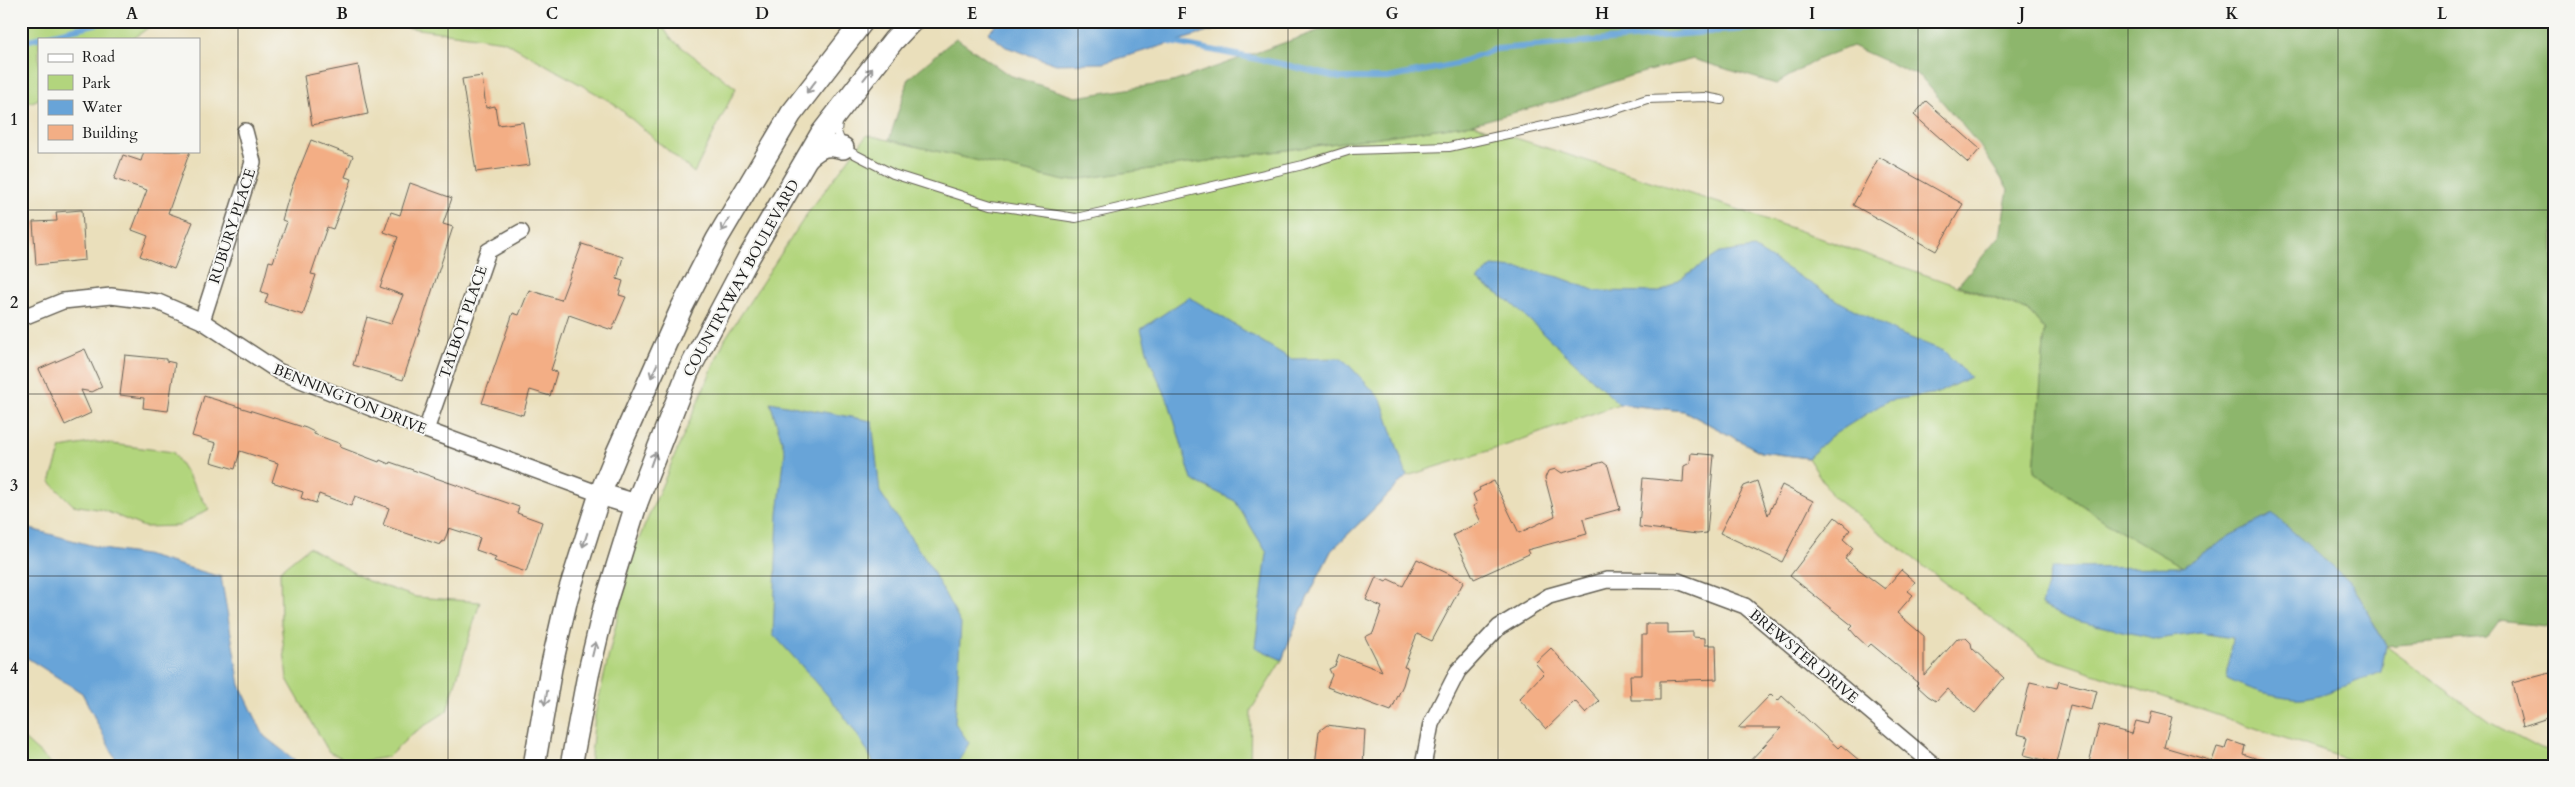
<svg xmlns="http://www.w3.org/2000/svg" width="2575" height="787" font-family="Cardo,serif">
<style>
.green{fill:#b2d57d;stroke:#67784c}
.forest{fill:#8db66c;stroke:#546944}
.water{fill:#68a4d8;stroke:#42607a}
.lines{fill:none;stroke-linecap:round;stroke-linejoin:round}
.stream{stroke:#68a4d8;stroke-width:6}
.building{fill:#f3ae85}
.lane-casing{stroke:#646054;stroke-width:10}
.street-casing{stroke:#646054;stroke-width:18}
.secondary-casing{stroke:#646054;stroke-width:24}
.lane{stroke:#fff;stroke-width:8}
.street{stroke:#fff;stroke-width:15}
.secondary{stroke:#fff;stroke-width:21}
.oneway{stroke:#999}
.grid{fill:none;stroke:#1c1c1c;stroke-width:1;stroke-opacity:0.55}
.labels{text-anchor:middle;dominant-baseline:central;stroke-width:4;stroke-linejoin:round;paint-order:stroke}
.street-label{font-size:15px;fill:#1c1c1c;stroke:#f6f6f2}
.neatline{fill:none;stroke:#1c1c1c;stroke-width:2}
.grid-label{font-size:16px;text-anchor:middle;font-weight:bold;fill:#1c1c1c}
</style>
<rect width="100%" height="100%" fill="#f6f6f2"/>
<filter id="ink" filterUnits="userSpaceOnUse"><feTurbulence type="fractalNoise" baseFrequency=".02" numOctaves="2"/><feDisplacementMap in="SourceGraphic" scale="10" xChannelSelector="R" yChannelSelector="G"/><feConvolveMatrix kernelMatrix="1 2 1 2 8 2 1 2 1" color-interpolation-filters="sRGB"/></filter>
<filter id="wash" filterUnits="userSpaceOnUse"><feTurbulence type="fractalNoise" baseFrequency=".0096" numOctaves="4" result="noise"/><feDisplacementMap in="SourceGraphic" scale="20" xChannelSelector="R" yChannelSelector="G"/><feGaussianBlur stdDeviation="1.12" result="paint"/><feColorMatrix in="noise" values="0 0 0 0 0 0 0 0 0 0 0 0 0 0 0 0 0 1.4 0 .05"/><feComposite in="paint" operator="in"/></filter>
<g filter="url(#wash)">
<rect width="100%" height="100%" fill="#eadfbb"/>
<g class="green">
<path d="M21,21H184L149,27L133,39H39V99L32,102L21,101Z"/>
<path d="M361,21H659L671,39L736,88L694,173L613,103L504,41Z"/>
<path d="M1472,124L1728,206L2029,311L2045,330L2034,472L2109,524L2183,567L2231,535L2353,585L2386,646L2491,723L2540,749L2554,753V766H2367L2040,655L1833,497L1808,458L1761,452L1684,411L1619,404L1504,446L1407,476L1331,551L1301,611L1282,660L1251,710L1250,766H590L595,715L632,555L725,339L807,214L867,135L1065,181Z"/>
<path d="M96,442L173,452L209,509L179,526L144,527L103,510L73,505L50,482L61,448Z"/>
<path d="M309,547L368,581L416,597L480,602L447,711L412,734L388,757L353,763L329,752L287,679L281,622L280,570Z"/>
<path d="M21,738L24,739L54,766H21Z"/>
</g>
<path class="forest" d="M1346,21H2554V627L2499,621L2487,637L2386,646L2353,585L2231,535L2183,567L2109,524L2034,472L2045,330L2029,311L1958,285L2000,236L2008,189L1980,146L1921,77L1852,46L1816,60L1776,84L1693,59L1630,76L1568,98L1472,124L1065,181L889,140L909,78L956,38L1009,75L1076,97L1173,82Z"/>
<g class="water">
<path d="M1000,21H1245L1104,63L1056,64L1006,47L988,33Z"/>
<path d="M1754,248L1842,303L1898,333L1944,351L1970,377L1938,393L1887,401L1830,437L1808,458L1761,452L1684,411L1619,404L1510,302L1477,280L1492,266L1526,269L1559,277L1596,291L1660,292L1720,253Z"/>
<path d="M1189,297L1291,359L1342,358L1381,399L1407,476L1331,551L1301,611L1282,660L1255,647L1267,553L1235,501L1192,480L1169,403L1150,361L1141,329Z"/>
<path d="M770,402L872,421L880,492L931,568L961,624L955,723L969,743L956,766H875C851,716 809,675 773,634L778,514L785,451Z"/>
<path d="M2273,514L2353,585L2386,646L2381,672C2358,680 2318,700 2295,698C2271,696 2248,689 2227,679L2232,638L2200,633L2158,639L2068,619L2041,605L2052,568L2183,567L2231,535Z"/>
<path d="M27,528L109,550L145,555L221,577L240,685L264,736L300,764L119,766L82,693L21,654V530Z"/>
</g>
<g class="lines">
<g class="stream">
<path d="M1166,41L1282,64L1340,78H1388L1456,64L1496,49L1783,26L1876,25"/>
<path d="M21,42L107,21"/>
</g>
</g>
<g id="blocks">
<g class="building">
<path d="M358,65L368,114L312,125L304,76Z"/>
<path d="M482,76L486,108L495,106L498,125L523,122L530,165L476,172L462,79Z"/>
<path d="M1926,101L1980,149L1968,163L1914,115Z"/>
<path d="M311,140L353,156L345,177L352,179L333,229L327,227L311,274L316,275L303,315L265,303L268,294L261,292L269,261L273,262L287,222L282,220L291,189Z"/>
<path d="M144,151H190L168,213L193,222L174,269L140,256L148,236L132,230L147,190L114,179L123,155L141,161Z"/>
<path d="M1879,157L1963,204L1936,251L1853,205Z"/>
<path d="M410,183L452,198L443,224L453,227L403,380L353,365L367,317L391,324L403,295L380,287L398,237L384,232L391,212L400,215Z"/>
<path d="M82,210L85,260L36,265L33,222L57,221L56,212Z"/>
<path d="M582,244L623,257L617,279L623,281L619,295L626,297L612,330L569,315L551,370L557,372L550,396L530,390L523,415L482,403L513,313L519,315L529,290L561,300Z"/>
<path d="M85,349L102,387L92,392L81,390L91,413L65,425L39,369Z"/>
<path d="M125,355L166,359V361L175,363L168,411L143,408L144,398L120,395Z"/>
<path d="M204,396L306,428L314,432V434L341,444L340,447L379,462L380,460L389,464L390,462L519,507L517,513L542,522L526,572L494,561L496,557L476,550L480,538L449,528L444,542L442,541L440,545L383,525L389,508L355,496L351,506L319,494L316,503L301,498L303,492L272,482L278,463L240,451L235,469L211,462L216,443L192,436Z"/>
<path d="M1691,453L1714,455L1707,533L1697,534L1639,527L1643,478L1683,482L1684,466L1690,463Z"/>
<path d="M1603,462L1608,466L1620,509L1583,519L1587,534L1527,550L1529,554L1474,579L1453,535L1481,522L1473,506L1477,504L1473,494L1480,490L1479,488L1494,481L1519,533L1555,516L1545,478L1548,471L1556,469L1562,473Z"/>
<path d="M1757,481L1768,515L1782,485L1813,501L1782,562L1720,533L1744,486Z"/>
<path d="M1835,517L1850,530L1843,539L1853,548L1845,559L1885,589L1901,570L1915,582L1908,591L1913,595L1897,613L1924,636V676L1958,638H1966L1971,643L1972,648L2004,678L1975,713L1947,689L1936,701L1928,696L1916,685L1918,683L1871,644L1868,647L1856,636L1850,629L1853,626L1790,576Z"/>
<path d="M1417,559L1464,581L1432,641L1417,634L1404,667L1408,668L1403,685L1391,711L1327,687L1332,675L1329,669L1335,666L1339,655L1382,671L1365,637L1373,633L1382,607L1366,600L1376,577L1386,582L1388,579L1403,586Z"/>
<path d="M1646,624H1668V633L1693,632V637L1705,638V645H1716L1717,679L1660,681V700H1631L1630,675H1642V635H1646Z"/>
<path d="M1551,648L1599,701L1586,713L1575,701L1546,729L1519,699L1544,673L1535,663Z"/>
<path d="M2554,672V716L2523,726L2512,683Z"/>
<path d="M2059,681L2097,691L2092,710L2070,705L2056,763L2024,755L2029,737L2017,734L2030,682L2057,688Z"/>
<path d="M1771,694L1778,701L1782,696L1838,748L1841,745L1866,766H1745L1781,728H1738Z"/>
<path d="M2152,712L2172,717L2164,747L2212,761L2217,747L2225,749L2228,740L2245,746L2243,754L2267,762L2266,766H2088L2099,725L2132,734L2136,721L2149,724Z"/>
<path d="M1327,725L1365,730L1363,766H1315L1319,731Z"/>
</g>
</g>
</g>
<g filter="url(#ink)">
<use href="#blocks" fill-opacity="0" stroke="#646054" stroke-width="1"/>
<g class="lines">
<defs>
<path id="lane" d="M838,121L837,132L843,148L893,174L991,205L1076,218L1303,165L1351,150L1449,147L1611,111L1647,99L1705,97L1721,100"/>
<g id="street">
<path d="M21,318L63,301L111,296L158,302L202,321L278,371L426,430L600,494"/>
<path d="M202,321L253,162L245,131"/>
<path d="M426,430L488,251L521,232"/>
<path d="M1423,766L1431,724L1458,671L1499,627L1549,596L1607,580L1678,581L1745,606L1935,766"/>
</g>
<g id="secondary">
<path d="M808,157C820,146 827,143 843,148"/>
<path d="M600,494L636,505"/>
<path d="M534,766L551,668L567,598L600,494L616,455L682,307L717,239L791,114L863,21"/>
<path d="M571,766L588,675L604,608L636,505L688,372L749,257L821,134L893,41L912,21"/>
</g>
</defs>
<use href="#lane" class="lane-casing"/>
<use href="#street" class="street-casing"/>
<use href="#secondary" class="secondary-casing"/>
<use href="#lane" class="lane"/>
<use href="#street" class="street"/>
<use href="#secondary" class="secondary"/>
</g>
<defs><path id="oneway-shaft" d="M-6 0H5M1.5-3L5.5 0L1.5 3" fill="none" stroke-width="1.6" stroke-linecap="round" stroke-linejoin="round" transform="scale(1.25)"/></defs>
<g class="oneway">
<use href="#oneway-shaft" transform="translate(868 74) rotate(-52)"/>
<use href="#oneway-shaft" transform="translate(811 87) rotate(128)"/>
<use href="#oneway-shaft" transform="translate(725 225) rotate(120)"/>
<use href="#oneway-shaft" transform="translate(654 371) rotate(114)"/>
<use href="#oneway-shaft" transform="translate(653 459) rotate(-70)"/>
<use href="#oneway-shaft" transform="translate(585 540) rotate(108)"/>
<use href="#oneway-shaft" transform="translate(594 649) rotate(-76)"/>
<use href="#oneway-shaft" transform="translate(546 698) rotate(100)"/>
</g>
</g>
<path class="grid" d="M238,21V766M448,21V766M658,21V766M868,21V766M1078,21V766M1288,21V766M1498,21V766M1708,21V766M1918,21V766M2128,21V766M2338,21V766M21,210H2554M21,394H2554M21,576H2554"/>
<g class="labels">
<g class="street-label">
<text transform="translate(232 226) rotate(-72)">RUBURY PLACE</text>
<text transform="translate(741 278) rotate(-61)">COUNTRYWAY BOULEVARD</text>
<text transform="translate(463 322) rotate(-71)">TALBOT PLACE</text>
<text transform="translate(350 399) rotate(22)">BENNINGTON DRIVE</text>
<text transform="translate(1804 656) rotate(40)">BREWSTER DRIVE</text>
</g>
</g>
<rect width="2575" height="787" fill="none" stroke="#f6f6f2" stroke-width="55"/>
<rect x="38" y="38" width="162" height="115" fill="#f6f6f2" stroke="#9f9f9c"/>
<rect x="48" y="54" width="25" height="8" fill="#ffffff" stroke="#9f9f9c"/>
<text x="82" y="62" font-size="15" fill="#1c1c1c">Road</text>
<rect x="48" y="75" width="25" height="15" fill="#b2d57d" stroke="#9f9f9c"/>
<text x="82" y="88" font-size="15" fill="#1c1c1c">Park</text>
<rect x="48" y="100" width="25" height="15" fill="#68a4d8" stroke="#9f9f9c"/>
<text x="82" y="112" font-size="15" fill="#1c1c1c">Water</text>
<rect x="48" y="125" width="25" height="15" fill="#f3ae85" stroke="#9f9f9c"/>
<text x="82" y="138" font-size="15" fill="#1c1c1c">Building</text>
<rect x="28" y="28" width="2520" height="732" class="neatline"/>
<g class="grid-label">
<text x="132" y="19">A</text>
<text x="342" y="19">B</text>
<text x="552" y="19">C</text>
<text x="762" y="19">D</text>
<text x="972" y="19">E</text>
<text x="1182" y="19">F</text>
<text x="1392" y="19">G</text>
<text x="1602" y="19">H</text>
<text x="1812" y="19">I</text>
<text x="2022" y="19">J</text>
<text x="2232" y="19">K</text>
<text x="2442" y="19">L</text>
<text x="14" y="125">1</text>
<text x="14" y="308">2</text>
<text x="14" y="491">3</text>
<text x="14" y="674">4</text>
</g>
</svg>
